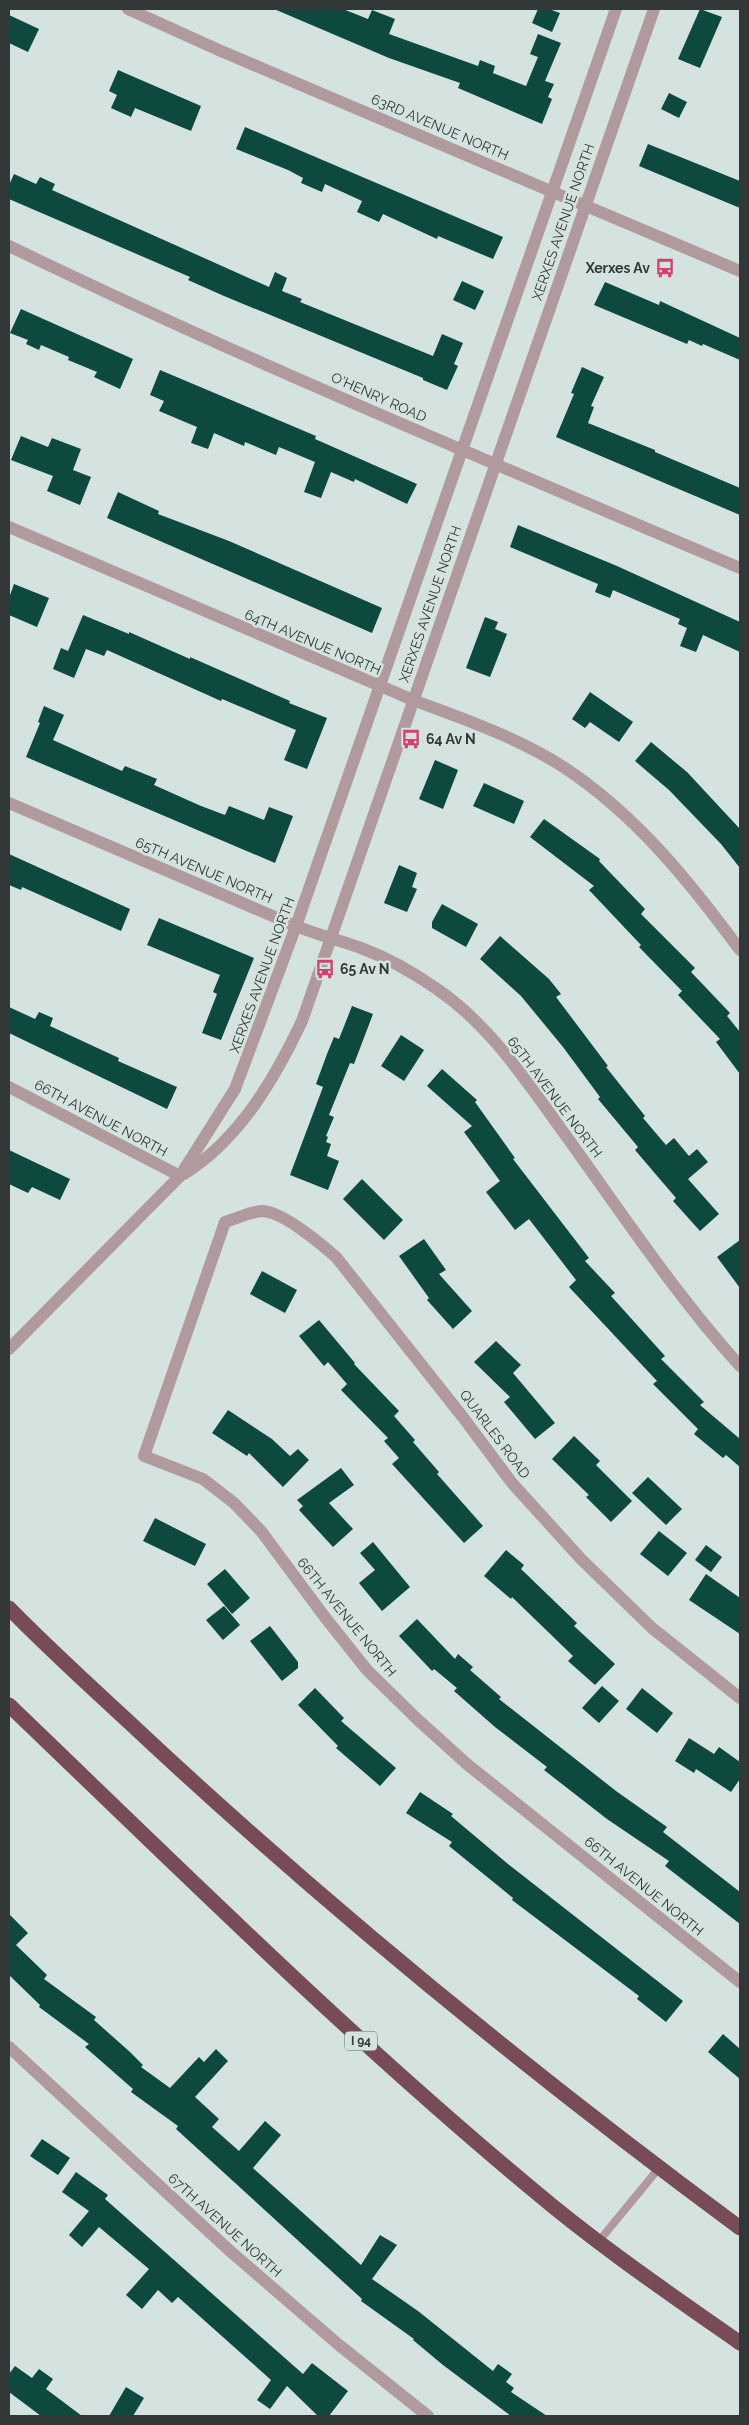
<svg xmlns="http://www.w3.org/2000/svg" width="749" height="2425" font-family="Raleway,sans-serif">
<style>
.building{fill:#0d493e}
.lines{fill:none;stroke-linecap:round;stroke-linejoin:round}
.service{stroke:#b19a9e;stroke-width:8}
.minor{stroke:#b19a9e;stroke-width:12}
.tertiary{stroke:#b19a9e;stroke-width:12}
.motorway{stroke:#784c56;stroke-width:15}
.labels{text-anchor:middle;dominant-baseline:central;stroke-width:5;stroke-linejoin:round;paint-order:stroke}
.shield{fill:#d4e3df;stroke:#636b69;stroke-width:1}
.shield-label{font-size:12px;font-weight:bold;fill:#323837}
.street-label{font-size:14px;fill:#323837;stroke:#d4e3df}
.poi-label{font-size:14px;font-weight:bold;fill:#323837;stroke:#d4e3df;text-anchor:start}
</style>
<rect width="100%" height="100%" fill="#d4e3df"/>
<g class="building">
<path d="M274,9H343L368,19L372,10L395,19L389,34L478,66L480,60L495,66L493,73L526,86L538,57L530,54L538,34L561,43L545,81L554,84L548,97L552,99L542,124L458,88L460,83L389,58Z"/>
<path d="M538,9H549L560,13L552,32L532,23Z"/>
<path d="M700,9L722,17L700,68L678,59Z"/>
<path d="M9,15L39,29L28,52L9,43Z"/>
<path d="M118,70L201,106L191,131L135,108L131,117L111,108L117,95L109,91Z"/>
<path d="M669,93L687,102L679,118L661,109Z"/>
<path d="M245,127L503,237L493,259L438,236L437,239L383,214L379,222L357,212L362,201L325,184L322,192L301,183L303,178L288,170L236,149Z"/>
<path d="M648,144L740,181V208L639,166Z"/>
<path d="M14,174L36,184L40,177L55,184L52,190L269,287L275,272L287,278L282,291L302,299L300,302L433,356L442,334L463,343L454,364L458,366L447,390L423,380V378L224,296L188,280L190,277L9,199V185Z"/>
<path d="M462,281L484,291L475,310L453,300Z"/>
<path d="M605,282L659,305L660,301L740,338V360L703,344L702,346L689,340L687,344L594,305Z"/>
<path d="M21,309L133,359L120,389L94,377L97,372L68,360L69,357L41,345L39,350L26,344L28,340L10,333Z"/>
<path d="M582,367L604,377L591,406L594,407L588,423L655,450V452L740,488V515L556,437L574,394L571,393Z"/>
<path d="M160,370L316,436L315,439L417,484L407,504L355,479L354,482L331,472L321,498L304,492L315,462L279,447L276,455L245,442L244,446L214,433L208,449L191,443L197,427L159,411L164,401L150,395Z"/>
<path d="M21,436L48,447L52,438L81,449L73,470L91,477L80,505L47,491L53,476L11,460Z"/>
<path d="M118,492L159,511L158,514L229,541L382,608L372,633L107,518Z"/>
<path d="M518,525L617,566L740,622V652L703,635L696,652L680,646L687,628L678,624L680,619L613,590L610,598L595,592L598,584L510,547Z"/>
<path d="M14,584L49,598L37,627L9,615V598Z"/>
<path d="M83,615L129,634V632L190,659V657L290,701L289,703L327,718L307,769L284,760L296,730L222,699L221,701L107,650L104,656L86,649L74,678L53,669L61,648L68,651Z"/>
<path d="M485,617L498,622L495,629L507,634L490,677L466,668Z"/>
<path d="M590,692L633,722L619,742L590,722L585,728L572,719Z"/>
<path d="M44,706L64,715L53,740L122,771L125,766L157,779L154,785L201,806L225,815L229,806L264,820L269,807L293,816L275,863L26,757L40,723L38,722Z"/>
<path d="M651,742L687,772L740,829V868L721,844L669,790L635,761Z"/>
<path d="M435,760L458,770L443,809L419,799Z"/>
<path d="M484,783L524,801L514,824L473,806Z"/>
<path d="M544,819L600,859L599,861L645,909L641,914L695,968L691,972L730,1013L727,1016L740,1032V1074L716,1042L720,1039L678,995L682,991L639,947L641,945L589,890L594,886L530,837Z"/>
<path d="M9,854L130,909L121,931L22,887L21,890L9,885Z"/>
<path d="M399,865L417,873L412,887L417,889L407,912L384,903Z"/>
<path d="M442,904L478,924L466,947L432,928V922Z"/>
<path d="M159,918L254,958L221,1040L202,1033L217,994L213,992L220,975L147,945Z"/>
<path d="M500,936L549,979L561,994L556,997L608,1066L606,1067L645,1116L643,1118L666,1145L674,1138L689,1156L697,1149L708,1162L688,1179L719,1214L700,1231L673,1201L676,1198L635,1150L638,1147L598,1099L600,1097L563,1047L521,996L480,959Z"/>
<path d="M352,1006L373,1014L354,1064L350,1063L329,1115L334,1117L326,1136L328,1137L326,1142L331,1144L327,1156L339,1161L328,1190L290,1175L323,1087L316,1084L327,1054L334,1037L339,1039Z"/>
<path d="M9,1007L35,1019L39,1012L53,1018L50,1026L119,1058L118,1061L177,1087L167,1109L9,1033Z"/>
<path d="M401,1035L424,1050L404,1081L381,1066Z"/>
<path d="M442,1069L477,1100L475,1102L515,1158L513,1159L589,1258L585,1261L615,1293L611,1296L665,1356L661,1359L704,1402L700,1405L740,1439V1467L726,1455L723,1458L694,1434L698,1429L653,1384L657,1381L569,1287L576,1280L529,1219L515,1230L486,1192L500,1181L464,1132L472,1126L427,1086Z"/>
<path d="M9,1150L70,1179L60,1200L32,1187L28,1193L9,1184Z"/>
<path d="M362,1179L403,1220L384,1240L343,1199Z"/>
<path d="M424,1239L446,1270L439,1274L472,1311L453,1329L427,1300L429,1298L399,1256Z"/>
<path d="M740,1240V1288L717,1257Z"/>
<path d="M262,1271L297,1290L285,1313L250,1294Z"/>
<path d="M319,1320L355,1363L354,1364L399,1411L394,1416L415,1440L413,1442L439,1472L437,1474L483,1526L464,1543L392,1464L399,1458L384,1441L388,1438L341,1390L347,1384L328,1362L324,1366L299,1336Z"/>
<path d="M496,1341L521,1365L513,1373L555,1423L535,1439L504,1402L510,1397L474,1362Z"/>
<path d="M228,1410L272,1439L290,1456L298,1449L309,1460L283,1487L249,1453L247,1456L212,1433Z"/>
<path d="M574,1436L600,1461L596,1465L632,1501L611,1522L586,1497L589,1495L552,1459Z"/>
<path d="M341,1468L354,1485L329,1503L353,1529L333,1547L299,1510L303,1506L297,1500Z"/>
<path d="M648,1477L682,1509L666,1525L632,1493Z"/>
<path d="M155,1518L206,1544L195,1566L143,1541Z"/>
<path d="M659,1531L687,1553L668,1576L640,1554Z"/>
<path d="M373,1542L410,1587L382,1611L359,1583L375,1570L360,1553Z"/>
<path d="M706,1545L722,1557L711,1572L695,1560Z"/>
<path d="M506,1550L524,1565L521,1569L577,1623L574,1626L615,1664L595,1685L568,1661L573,1656L512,1597L511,1599L484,1576Z"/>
<path d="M225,1569L250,1598L232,1614L207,1584Z"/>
<path d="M706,1574L740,1598V1634L689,1600Z"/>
<path d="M224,1606L240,1625L223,1640L206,1620Z"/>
<path d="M417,1619L455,1659L458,1654L473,1667L470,1670L501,1697L499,1699L616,1791L667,1827L663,1832L740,1892V1924L665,1866L669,1861L607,1819L544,1770L547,1767L495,1727L454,1691L457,1688L434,1669L432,1671L399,1636Z"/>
<path d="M270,1626L298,1662V1668L282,1681L250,1641Z"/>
<path d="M602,1686L619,1701L599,1723L582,1708Z"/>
<path d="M315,1688L344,1718L341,1721L396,1768L380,1786L336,1748L338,1746L298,1705Z"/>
<path d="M642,1688L673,1713L657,1733L626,1709Z"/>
<path d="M689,1738L714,1754L719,1747L740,1762V1779L731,1792L696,1769L694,1773L675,1761Z"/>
<path d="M420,1792L453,1814L451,1816L508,1864L683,2001L666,2022L637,1999L639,1996L512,1900L513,1898L449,1846L452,1842L406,1813Z"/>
<path d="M9,1914L28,1933L16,1945L47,1975L44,1979L96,2017L94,2020L130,2052L143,2065L141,2067L170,2088L199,2057L204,2062L216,2049L228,2061L195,2097L219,2119L212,2127L239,2151L265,2121L281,2135L253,2168L361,2265L380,2235L397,2245L372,2279L418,2311L493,2371L498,2364L512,2374L506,2382L514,2388L511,2392L547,2416H511L443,2365L413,2340L414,2339L361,2301L362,2299L176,2129L178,2126L131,2092L133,2089L85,2047L89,2044L39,2007L40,2005L9,1975Z"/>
<path d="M723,2034L740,2049V2079L708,2052Z"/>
<path d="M42,2139L70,2158L58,2175L30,2156Z"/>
<path d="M76,2172L108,2195L105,2199L303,2374L312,2363L348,2391L329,2416H318L287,2386L270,2409L257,2400L271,2380L178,2297L172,2303L158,2290L142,2309L126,2295L149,2269L99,2227L82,2247L69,2235L89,2211L62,2192Z"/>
<path d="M15,2366L32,2378L39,2369L53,2379L46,2389L82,2416H41L9,2392V2374Z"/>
<path d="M126,2387L144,2398L133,2416H109Z"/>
</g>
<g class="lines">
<path class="service" d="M599,2241L659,2168"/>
<g class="minor">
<path d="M128,9L221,51L553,192"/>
<path d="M9,246C249,362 495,464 740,568"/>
<path d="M9,527L413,700C464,719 519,738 565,768C637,816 689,881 740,950"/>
<path d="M9,803L296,926C318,935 339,940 361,948C388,958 414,973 437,989C491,1026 527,1082 564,1133C621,1212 675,1294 740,1366"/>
<path d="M9,1087L180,1176"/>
<path d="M740,1698L652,1628L581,1559L512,1483L462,1416L336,1257C321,1244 283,1212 263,1211C252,1211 236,1219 225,1222L144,1456L203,1479L234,1503L261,1531L324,1616L367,1670L417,1719L468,1765L740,1982"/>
<path d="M9,2047L230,2251L339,2345L428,2416"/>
</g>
<g class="tertiary">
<path d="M553,192L740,271"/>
<path d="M184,1174C240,1139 275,1078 302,1021L654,9"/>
<path d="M9,1349L180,1176L235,1089L296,926L616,9"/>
</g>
<g class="motorway">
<path d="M9,1608C48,1648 90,1686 131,1724C324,1905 528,2071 740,2228"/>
<path d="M9,1705C181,1870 349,2037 532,2189C598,2245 670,2294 740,2343"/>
</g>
</g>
<defs>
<symbol id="bus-bare" viewBox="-9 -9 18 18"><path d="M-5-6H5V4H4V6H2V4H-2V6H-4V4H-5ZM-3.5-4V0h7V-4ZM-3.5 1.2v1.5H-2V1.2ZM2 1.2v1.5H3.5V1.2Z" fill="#d04270" stroke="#d4e3df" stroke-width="2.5" paint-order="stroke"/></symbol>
</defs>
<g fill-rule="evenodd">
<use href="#bus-bare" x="651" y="254" width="28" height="28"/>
<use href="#bus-bare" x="397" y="725" width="28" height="28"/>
<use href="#bus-bare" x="311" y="955" width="28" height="28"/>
</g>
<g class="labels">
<rect class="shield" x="345" y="2031.5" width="32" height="19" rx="4"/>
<g class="shield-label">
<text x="361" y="2041">I 94</text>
</g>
<g class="street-label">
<text transform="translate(440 127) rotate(23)">63RD AVENUE NORTH</text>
<text transform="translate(563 222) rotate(-71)">XERXES AVENUE NORTH</text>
<text transform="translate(379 397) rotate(24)">O'HENRY ROAD</text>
<text transform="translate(430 604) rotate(-71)">XERXES AVENUE NORTH</text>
<text transform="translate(313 642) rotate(23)">64TH AVENUE NORTH</text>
<text transform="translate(204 870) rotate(23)">65TH AVENUE NORTH</text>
<text transform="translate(262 975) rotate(-70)">XERXES AVENUE NORTH</text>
<text transform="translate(555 1097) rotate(53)">65TH AVENUE NORTH</text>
<text transform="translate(101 1118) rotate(28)">66TH AVENUE NORTH</text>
<text transform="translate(495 1434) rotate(53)">QUARLES ROAD</text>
<text transform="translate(347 1617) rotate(51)">66TH AVENUE NORTH</text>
<text transform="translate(644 1886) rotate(39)">66TH AVENUE NORTH</text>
<text transform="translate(225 2225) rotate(42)">67TH AVENUE NORTH</text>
</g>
<g class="poi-label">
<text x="650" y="268" text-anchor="end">Xerxes Av</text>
<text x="426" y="739">64 Av N</text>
<text x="340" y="969">65 Av N</text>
</g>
</g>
<rect width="749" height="2425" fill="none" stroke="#323837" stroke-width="20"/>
</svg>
